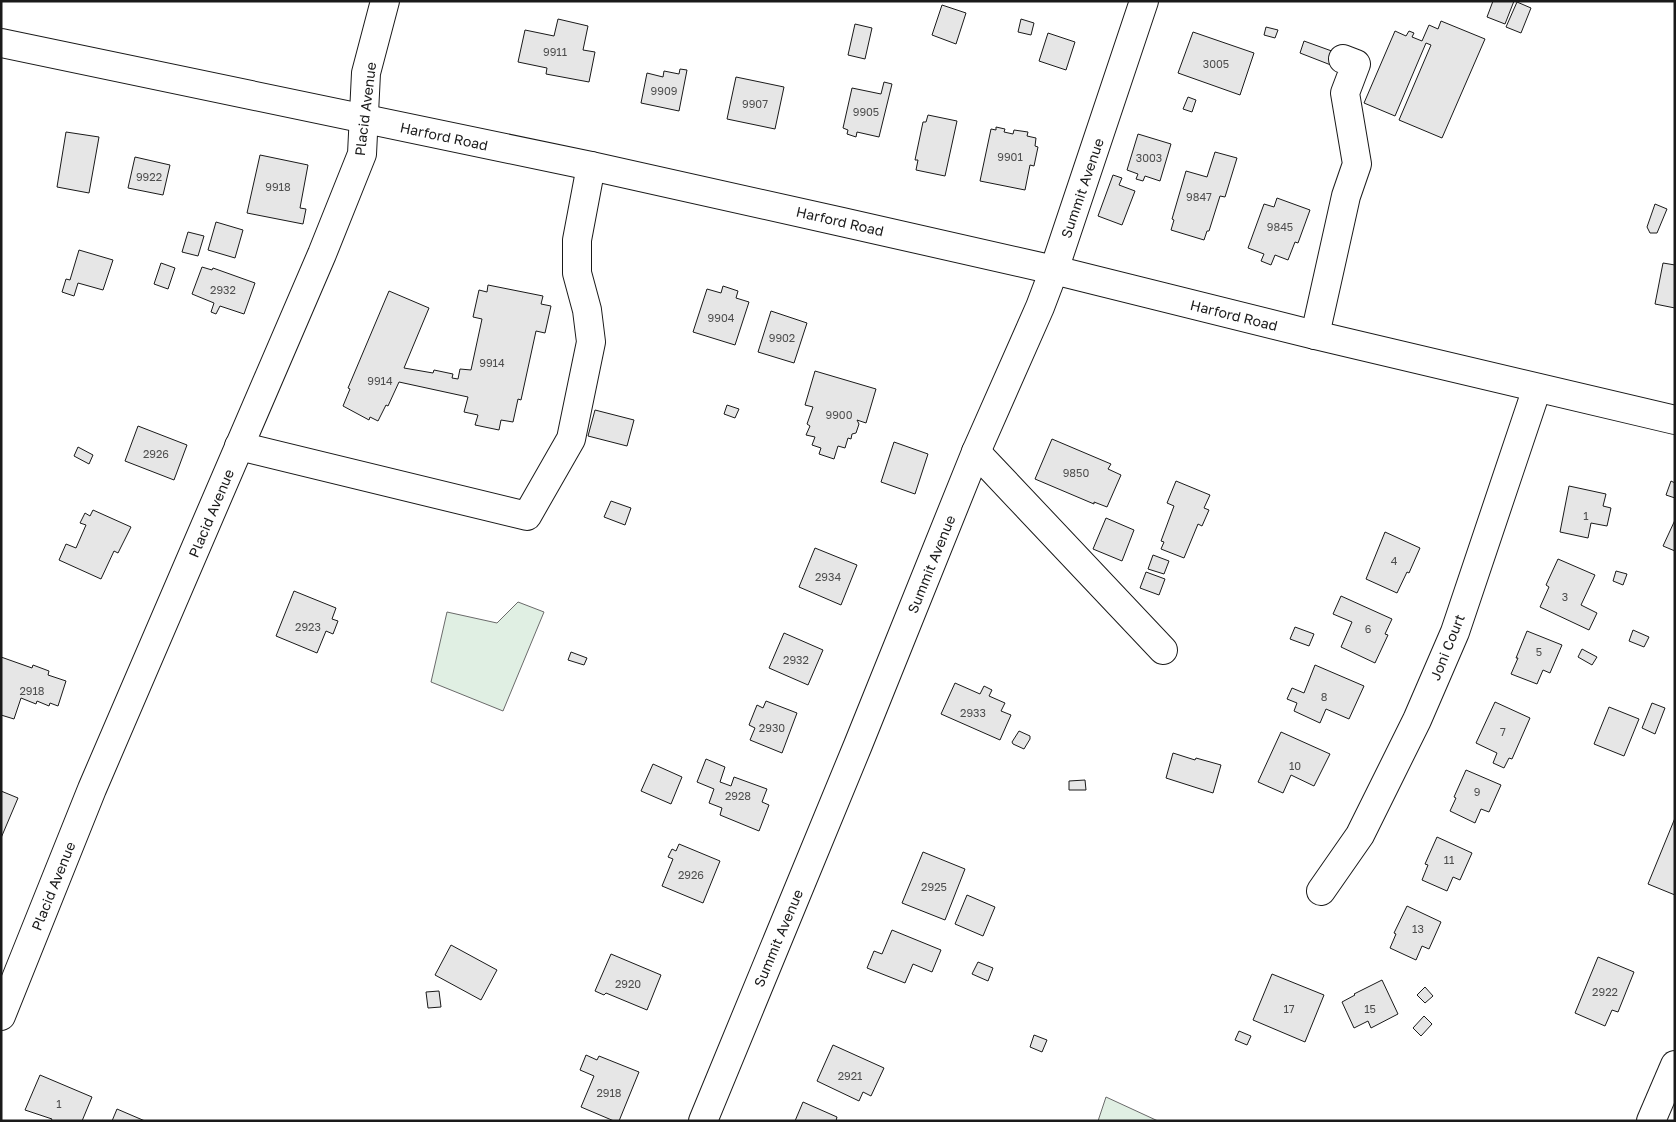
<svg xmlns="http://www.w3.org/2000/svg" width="1676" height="1122" font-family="'Golos Text',sans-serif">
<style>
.green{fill:#e0efe3;stroke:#6a6a6a}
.building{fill:#e6e6e6;stroke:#1a1a1a}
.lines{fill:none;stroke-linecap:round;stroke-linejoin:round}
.minor-casing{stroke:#1a1a1a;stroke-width:30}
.major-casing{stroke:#1a1a1a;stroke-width:30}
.minor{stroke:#fff;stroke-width:28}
.major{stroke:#fff;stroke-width:28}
.labels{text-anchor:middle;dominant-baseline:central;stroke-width:4;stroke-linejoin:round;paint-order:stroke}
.number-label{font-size:11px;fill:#4d4d4d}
.street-label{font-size:14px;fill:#1a1a1a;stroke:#fff}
</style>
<rect width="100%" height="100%" fill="#fff"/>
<g class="green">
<path d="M518,602L544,612L503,711L431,682L447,612L497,623Z"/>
<path d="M1106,1097L1158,1121H1098Z"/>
</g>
<g class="building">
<path d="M1493,1H1514L1505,24L1487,17Z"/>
<path d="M1517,2L1531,8L1521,33L1506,27Z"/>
<path d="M942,5L966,13L956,44L932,35Z"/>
<path d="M558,19L588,26L583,50L595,52L589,82L546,74L547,68L518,62L525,30L554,36Z"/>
<path d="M1021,19L1034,23L1031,35L1018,32Z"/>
<path d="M1441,21L1485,39L1442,138L1399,120L1431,45L1426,43L1395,116L1364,103L1395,31L1406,36L1409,31L1414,33L1412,37L1422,41L1429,25L1438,29Z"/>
<path d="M855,24L872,28L865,59L848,55Z"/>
<path d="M1266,27L1278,30L1275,38L1264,35Z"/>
<path d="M1193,32L1254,53L1240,95L1178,73Z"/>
<path d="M1048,33L1075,42L1066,70L1039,61Z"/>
<path d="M1304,41L1340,54L1336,67L1300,53Z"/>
<path d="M680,69L687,70L679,111L641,103L647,73L663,77L664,71L679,74Z"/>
<path d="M736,77L784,87L775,129L727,119Z"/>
<path d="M884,82L892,84L879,137L857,132L856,137L847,134L848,130L843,128L852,88L881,94Z"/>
<path d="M1188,97L1196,100L1192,112L1183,109Z"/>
<path d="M928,115L957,121L945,176L916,170L918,160H915L923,122H926Z"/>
<path d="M996,127L1005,129L1004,132L1013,134L1014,130L1028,132L1027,136L1036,138L1035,146L1038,147L1034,166L1030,165L1025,190L980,181L991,129L996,130Z"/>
<path d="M66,132L99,137L89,193L57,187Z"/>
<path d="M1138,134L1171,144L1160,181L1145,176L1143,181L1136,179L1138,174L1127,170Z"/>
<path d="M1215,152L1237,158L1225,197L1220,196L1209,231H1207L1204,240L1171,230L1174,220L1172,219L1186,171L1207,177Z"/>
<path d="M260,155L308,165L300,208L306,209L303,224L247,213Z"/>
<path d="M135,157L170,165L163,195L128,188Z"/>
<path d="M1113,175L1122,178L1119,185L1135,191L1122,225L1098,216Z"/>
<path d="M1277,198L1310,210L1298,243L1295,242L1288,260L1275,255L1271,265L1261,261L1264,254L1248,248L1264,204L1274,207Z"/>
<path d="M1655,204L1667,209L1657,233H1650L1647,227Z"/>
<path d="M216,222L243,230L235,258L208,250Z"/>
<path d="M188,232L204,236L198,256L182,252Z"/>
<path d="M79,250L113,260L103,290L78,283L74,296L62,292L66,279L70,280Z"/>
<path d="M161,263L175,268L168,289L154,284Z"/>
<path d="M1663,263L1675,265V308L1655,304Z"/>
<path d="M202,267L212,270L213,268L255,283L244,314L220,306L216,314L211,312L214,303L192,294Z"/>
<path d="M488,285L543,296L541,304L551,306L545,333L536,331L521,400L518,399L513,422L501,420L499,430L475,425L478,415L464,412L468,397L399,382L388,406L386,405L378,421L370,417L369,420L343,406L350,389L348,388L389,291L429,308L404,368L433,373L434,370L453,374L452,378L458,379L460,369L471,370L482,319L473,317L479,290L487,292Z"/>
<path d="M723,286L738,291L736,298L749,302L735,345L693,332L707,289L721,293Z"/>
<path d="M771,311L807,323L794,363L758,352Z"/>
<path d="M815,371L876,389L866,423L857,420L859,424L856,433L852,434L851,439L848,438L845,448L838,446L834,459L819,454L821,448L812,445L815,437L806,435L810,426L807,424L813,407L805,405Z"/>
<path d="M727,405L739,409L735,418L724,414Z"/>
<path d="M595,410L634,420L627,446L588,436Z"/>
<path d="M138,426L187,445L174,480L125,461Z"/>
<path d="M1052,439L1111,464L1108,469L1121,475L1107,507L1094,502V504L1035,479Z"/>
<path d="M894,442L928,454L915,494L881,482Z"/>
<path d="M78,447L93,455L89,464L74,456Z"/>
<path d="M1176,481L1210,495L1204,508L1209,510L1202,526L1198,524L1184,558L1161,549L1164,542L1161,541L1174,506L1167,503Z"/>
<path d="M1671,481L1675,483V498L1666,495Z"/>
<path d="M1569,486L1606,494L1603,506L1611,508L1607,526L1591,523L1588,538L1560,532Z"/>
<path d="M611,501L631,508L625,525L604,517Z"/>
<path d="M93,510L131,527L118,553L114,551L101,579L59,560L66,544L76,548L86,525L80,523L85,513L90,516Z"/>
<path d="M1106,518L1134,530L1122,561L1093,549Z"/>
<path d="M1675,520V551L1663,546Z"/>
<path d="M1385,532L1420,548L1409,573L1407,572L1397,593L1366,579Z"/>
<path d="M815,548L857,565L841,605L799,587Z"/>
<path d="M1153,555L1169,561L1164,574L1148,569Z"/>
<path d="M1558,559L1595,575L1581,605L1597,613L1589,630L1540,607L1549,587L1546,585Z"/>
<path d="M1616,571L1627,574L1623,585L1613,581Z"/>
<path d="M1146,572L1165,579L1159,595L1140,588Z"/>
<path d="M294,591L336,608L332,619L338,621L333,634L326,631L317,653L276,636Z"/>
<path d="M1341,596L1392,619L1385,634L1388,635L1375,663L1341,647L1352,622L1333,614Z"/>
<path d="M1295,627L1314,634L1309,646L1290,639Z"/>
<path d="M1633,630L1649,637L1644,647L1629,641Z"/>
<path d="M1527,631L1562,645L1550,673L1543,670L1537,684L1511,674L1518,658H1516Z"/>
<path d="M784,633L823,650L808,685L769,668Z"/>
<path d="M1582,649L1597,657L1592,665L1578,657Z"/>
<path d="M571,652L587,658L584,665L568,660Z"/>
<path d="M1,657L32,668L33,665L49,671L48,675L66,681L58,706L50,703L49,706L37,701L36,704L21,698L14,719L1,715Z"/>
<path d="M1315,665L1364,686L1349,719L1326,709L1320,723L1294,711L1297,703L1287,699L1292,688L1304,693Z"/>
<path d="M955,683L980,694L984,686L992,690L989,696L1005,703L1001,711L1011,715L1000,740L941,714Z"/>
<path d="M766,701L797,713L782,753L750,740L755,728L749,725L757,705L763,708Z"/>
<path d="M1495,702L1530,718L1512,759L1509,758L1504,768L1493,763L1497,753L1476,743Z"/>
<path d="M1652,703L1665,708L1655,734L1642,728Z"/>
<path d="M1609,707L1639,719L1624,756L1594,744Z"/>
<path d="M1019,731L1030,736V739L1024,749L1013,744L1012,742Z"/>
<path d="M1281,732L1330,754L1314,786L1291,775L1283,793L1258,782Z"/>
<path d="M1173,753L1195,760L1196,758L1221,765L1213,793L1166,778Z"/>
<path d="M706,759L725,767L720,782L731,786L734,777L767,789L762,802L769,805L759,831L720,815L722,808L709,803L714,789L697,782Z"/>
<path d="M653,764L682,777L671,804L641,791Z"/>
<path d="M1466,770L1501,785L1489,812L1481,809L1475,823L1450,811L1456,798L1454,797Z"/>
<path d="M1085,780L1086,790H1069V781Z"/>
<path d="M1,791L18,798L1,838Z"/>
<path d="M1675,818V895L1648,884Z"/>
<path d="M1437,837L1472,853L1460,880L1453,877L1447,891L1422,880L1428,865L1425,864Z"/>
<path d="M679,844L720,861L703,903L662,886L673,859L668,857L672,849L676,851Z"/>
<path d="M923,852L965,869L945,920L902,903Z"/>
<path d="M967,895L995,907L983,936L955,924Z"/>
<path d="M1407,906L1441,922L1429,949L1422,946L1416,960L1390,948L1396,934L1394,933Z"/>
<path d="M892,930L941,950L932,972L913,964L905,983L867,968L874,951L882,954Z"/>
<path d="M451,945L497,970L481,1000L435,975Z"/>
<path d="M611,954L661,975L647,1010L606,993L604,995L595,991Z"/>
<path d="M1598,957L1634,972L1618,1012L1612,1010L1605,1026L1575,1013Z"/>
<path d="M978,962L993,968L988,981L972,974Z"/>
<path d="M1272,974L1324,995L1305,1042L1253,1020Z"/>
<path d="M1382,980L1398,1014L1371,1028L1368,1021L1354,1028L1342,1002L1355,995L1354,994Z"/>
<path d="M1425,987L1433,996L1425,1003L1417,995Z"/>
<path d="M439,991L441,1007L428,1008L426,992Z"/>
<path d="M1424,1016L1432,1024L1421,1036L1413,1028Z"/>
<path d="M1239,1031L1251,1036L1247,1045L1235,1040Z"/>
<path d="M1034,1035L1047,1040L1042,1052L1030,1047Z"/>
<path d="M833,1045L884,1068L871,1096L863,1092L859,1101L817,1081Z"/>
<path d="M586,1055L597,1060L599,1056L639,1072L619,1121H614L581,1107L594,1076L580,1070Z"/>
<path d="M40,1075L92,1097L82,1121H51L52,1119L25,1110Z"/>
<path d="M803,1102L837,1117L836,1121H795Z"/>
<path d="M117,1109L145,1121H112Z"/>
</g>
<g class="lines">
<defs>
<g id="minor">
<path d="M1315,335L1346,196L1357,164L1345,93L1356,64L1343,59"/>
<path d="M239,446L527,516L571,439L591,342L587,310L577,273V240L591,166"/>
<path d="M976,452L1163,650"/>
<path d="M1321,891L1360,835L1417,720L1455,632L1537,388"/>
<path d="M1,1016L92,789L322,254L362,154L366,73L385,1"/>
<path d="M703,1121L858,745L976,452L1040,307L1054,270L1144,1"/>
<path d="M1651,1121L1675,1065"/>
</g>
<path id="major" d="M1,43L591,166L842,222L1054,270L1315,335L1675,420"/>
</defs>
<use href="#minor" class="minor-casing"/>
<use href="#major" class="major-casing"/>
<use href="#minor" class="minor"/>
<use href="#major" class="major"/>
</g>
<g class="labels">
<g class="number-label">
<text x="555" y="51">9911</text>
<text x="1216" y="63">3005</text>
<text x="664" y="90">9909</text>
<text x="755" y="103">9907</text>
<text x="866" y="111">9905</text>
<text x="1010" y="156">9901</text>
<text x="1149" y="157">3003</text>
<text x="149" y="176">9922</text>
<text x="278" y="186">9918</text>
<text x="1199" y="196">9847</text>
<text x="1280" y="226">9845</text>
<text x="223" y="289">2932</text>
<text x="721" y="317">9904</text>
<text x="782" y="337">9902</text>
<text x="492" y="362">9914</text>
<text x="380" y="380">9914</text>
<text x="839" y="414">9900</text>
<text x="156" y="453">2926</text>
<text x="1076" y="472">9850</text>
<text x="1586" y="515">1</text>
<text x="1394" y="560">4</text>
<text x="828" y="576">2934</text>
<text x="1565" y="596">3</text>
<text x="308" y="626">2923</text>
<text x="1368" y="628">6</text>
<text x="1539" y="651">5</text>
<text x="796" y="659">2932</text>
<text x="32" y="690">2918</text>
<text x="1324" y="696">8</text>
<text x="973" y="712">2933</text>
<text x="772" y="727">2930</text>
<text x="1503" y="731">7</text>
<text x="1295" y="765">10</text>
<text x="1477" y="791">9</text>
<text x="738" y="795">2928</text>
<text x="1449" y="859">11</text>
<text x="691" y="874">2926</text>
<text x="934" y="886">2925</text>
<text x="1418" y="928">13</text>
<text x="628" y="983">2920</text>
<text x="1605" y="991">2922</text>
<text x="1289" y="1008">17</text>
<text x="1370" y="1008">15</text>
<text x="850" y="1075">2921</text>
<text x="609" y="1092">2918</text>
<text x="59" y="1103">1</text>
</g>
<g class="street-label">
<text transform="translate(365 109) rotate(-83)">Placid Avenue</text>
<text transform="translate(444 136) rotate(12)">Harford Road</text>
<text transform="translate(1082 188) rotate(-71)">Summit Avenue</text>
<text transform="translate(840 221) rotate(13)">Harford Road</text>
<text transform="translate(1234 315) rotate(14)">Harford Road</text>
<text transform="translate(211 513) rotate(-67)">Placid Avenue</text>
<text transform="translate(931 564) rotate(-68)">Summit Avenue</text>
<text transform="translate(1447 647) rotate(-68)">Joni Court</text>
<text transform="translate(53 886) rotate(-68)">Placid Avenue</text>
<text transform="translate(778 938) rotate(-67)">Summit Avenue</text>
</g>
</g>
<rect width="1676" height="1122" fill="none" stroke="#1a1a1a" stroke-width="5"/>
</svg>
